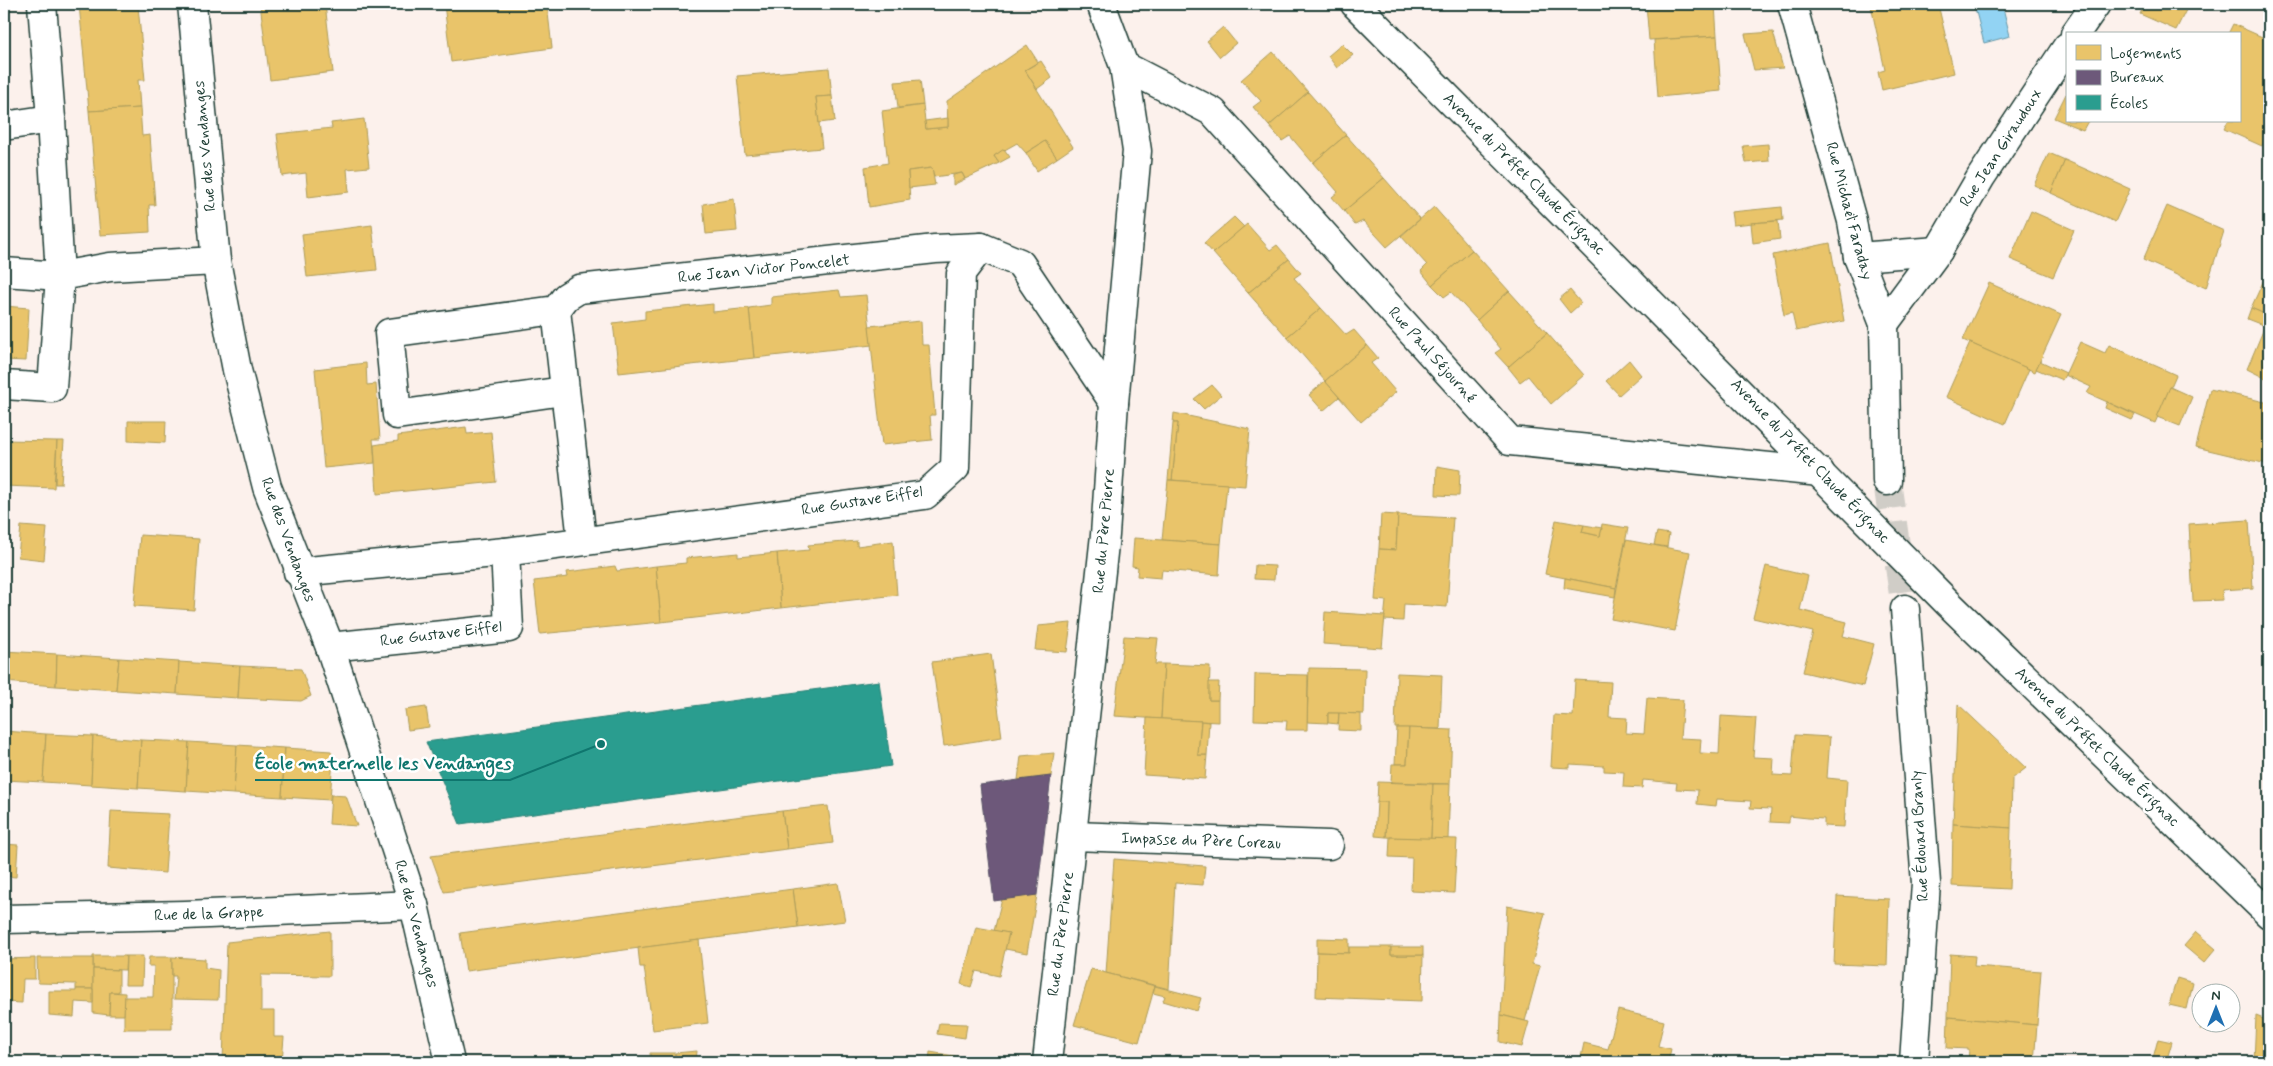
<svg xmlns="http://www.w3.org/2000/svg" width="2273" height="1066" font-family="Mynerve,sans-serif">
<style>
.water{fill:#92d3f3;stroke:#6497a7}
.homes{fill:#e9c46a;stroke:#ac9c5a}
.offices{fill:#6d597a;stroke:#565165}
.schools{fill:#2a9d8f;stroke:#278074}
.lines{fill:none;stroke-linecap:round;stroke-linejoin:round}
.minor-tunnel{stroke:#d0cdc7;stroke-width:28;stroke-dasharray:28 14;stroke-linecap:butt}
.minor-casing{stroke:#1f3d34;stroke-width:31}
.minor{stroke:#fff;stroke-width:28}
.labels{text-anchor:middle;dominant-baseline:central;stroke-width:5;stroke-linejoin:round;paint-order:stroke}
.street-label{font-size:16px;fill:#1f3d34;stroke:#fff}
.leader{fill:none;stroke:#0f766e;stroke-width:2}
.callout-dot{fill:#0f766e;stroke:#fff;stroke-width:2}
.callout-label{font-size:18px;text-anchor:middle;font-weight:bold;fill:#0f766e;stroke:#fff;stroke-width:5;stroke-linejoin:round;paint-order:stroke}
</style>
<rect width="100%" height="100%" fill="#fcf1ec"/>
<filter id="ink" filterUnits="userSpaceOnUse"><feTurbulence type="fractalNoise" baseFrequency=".02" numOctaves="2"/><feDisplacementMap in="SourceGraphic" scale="10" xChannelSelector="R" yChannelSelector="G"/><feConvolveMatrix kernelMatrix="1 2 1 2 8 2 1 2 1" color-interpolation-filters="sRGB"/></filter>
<g filter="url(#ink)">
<path class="water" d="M1974,4H2002L2010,36L1984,43Z"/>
<g class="homes">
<path d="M79,4H131V7L138,6L145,80H138L140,108L89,111Z"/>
<path d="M260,4H325L333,72L270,80Z"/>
<path d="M444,4H547L552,48L451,62Z"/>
<path d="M1016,4H1070V5L1045,9Z"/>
<path d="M1646,4H1715L1717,36L1649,40Z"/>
<path d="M1883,4H1938L1954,73L1882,90L1878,72L1885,70L1871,6Z"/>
<path d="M2145,4H2189L2176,30L2140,14Z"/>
<path d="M2233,24L2269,40V80L2265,89L2269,91V98L2263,113L2269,115V130L2262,146L2224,129L2228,121H2239V34H2228Z"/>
<path d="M1223,27L1236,43L1220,57L1207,41Z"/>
<path d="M1773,32L1783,68L1754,70L1745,34Z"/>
<path d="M1717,36L1721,91L1658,97L1654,40Z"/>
<path d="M1342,44L1353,55L1337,68L1328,56Z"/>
<path d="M1027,45L1038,62L1025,70L1073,147L1057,158L1045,141L1026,153L1017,143L994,156L999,163L965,179L962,173L934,177L932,168L908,171L910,200L869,207L865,167L888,163L882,111L923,105L926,129L948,127L947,101Z"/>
<path d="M1273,52L1308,92L1269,126L1253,107L1261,101L1241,80Z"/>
<path d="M1041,61L1052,78L1037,89L1025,70Z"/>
<path d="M829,68L832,96L816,97L822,148L745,155L737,76Z"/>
<path d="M920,80L923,105L898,108L895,82Z"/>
<path d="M1308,92L1346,135L1313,163L1290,136L1282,141L1269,126Z"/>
<path d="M2066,94L2067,121H2088L2083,130L2054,118Z"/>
<path d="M832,96L835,121L819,123L816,97Z"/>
<path d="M140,108L142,136L150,135L155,205H149L150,232L100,235L89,111Z"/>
<path d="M948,118V127L926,129L925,121Z"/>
<path d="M364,119L369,167L347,169L349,192L308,197L306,173L282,176L277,134L332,128L331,123Z"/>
<path d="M1346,135L1384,178L1344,211L1332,197L1338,192L1313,163Z"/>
<path d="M1045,141L1057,158L1037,171L1026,153Z"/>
<path d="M1768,144L1769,161L1746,163L1743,146Z"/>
<path d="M1004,149L1010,157L999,163L994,156Z"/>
<path d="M2049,153L2065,160L2051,193L2034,185Z"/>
<path d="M2065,160L2130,189L2115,222L2051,193Z"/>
<path d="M932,168L935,185L909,188L908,171Z"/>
<path d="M962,173L965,179L953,185V175Z"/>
<path d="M1384,178L1420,219L1387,247L1363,221L1355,225L1344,211Z"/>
<path d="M734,199L737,231L706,234L703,204Z"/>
<path d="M2167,206L2224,231L2206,288L2143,260Z"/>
<path d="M1434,207L1472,250L1432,285L1421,271L1427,265L1401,236Z"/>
<path d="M1782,207L1783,220L1733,225L1731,212Z"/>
<path d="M2031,211L2074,230L2053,277L2010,259Z"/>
<path d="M1234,217L1244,227L1213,253L1204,243Z"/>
<path d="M1778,221L1780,239L1753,243L1751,223Z"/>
<path d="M1247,224L1270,250L1277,245L1289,259L1248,293L1213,253Z"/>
<path d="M372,225L377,270L307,277L302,234Z"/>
<path d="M1830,243L1844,321L1796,331L1792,313L1784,315L1773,255Z"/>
<path d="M1472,250L1509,291L1477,320L1451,292L1444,297L1432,285Z"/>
<path d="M1289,259L1301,273L1294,278L1321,308L1287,337L1248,293Z"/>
<path d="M2269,269V316L2251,308Z"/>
<path d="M1989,283L2061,315L2035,372L1963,340Z"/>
<path d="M839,290L841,297L866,295L872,345L754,358L749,308L771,305V297Z"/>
<path d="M1570,290L1581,303L1570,313L1559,299Z"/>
<path d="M1509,291L1547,333L1508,367L1495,353L1501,349L1477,320Z"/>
<path d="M713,304V312L749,308L754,358L619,373L613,323L645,319V311Z"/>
<path d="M4,306L29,308L26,361L4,360Z"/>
<path d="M1321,308L1346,335L1354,330L1367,345L1325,381L1287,337Z"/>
<path d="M2251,308L2269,316V380L2247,369L2265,326L2247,319Z"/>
<path d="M921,321L922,345H929L935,415H930L932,440L882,445L869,326Z"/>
<path d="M1547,333L1584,375L1551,404L1528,376L1520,382L1508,367Z"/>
<path d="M2080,342L2105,353L2109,345L2176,375L2155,423L2087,393L2091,387L2065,375Z"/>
<path d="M1970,343L2029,369L2005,424L1946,397Z"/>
<path d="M1367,345L1378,358L1371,363L1396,392L1361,422L1325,381Z"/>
<path d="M1629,360L1641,375L1619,395L1606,381Z"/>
<path d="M2040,361L2066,373L2062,380L2036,369Z"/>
<path d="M366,363L367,385L376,384L380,439H373L375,463L324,468L315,369Z"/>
<path d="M1325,381L1339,397L1323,411L1309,395Z"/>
<path d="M1212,385L1221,395L1204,409L1194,399Z"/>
<path d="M2170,387L2192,397L2180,426L2157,417Z"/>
<path d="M2210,389L2269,403V455L2267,464L2196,447Z"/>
<path d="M2107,402L2135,415L2132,420L2105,408Z"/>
<path d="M1174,413L1250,429L1245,486L1172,480L1178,423H1173Z"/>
<path d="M128,421H166L165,443L128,441Z"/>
<path d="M1173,423H1178L1172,480H1168Z"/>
<path d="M466,427L467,434L491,432L496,482L377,494L374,445L398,441V436Z"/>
<path d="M4,440L57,441L54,488L4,486Z"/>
<path d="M57,441H64L61,484H55Z"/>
<path d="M1437,466L1460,470L1459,496L1436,495Z"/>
<path d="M1168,480L1227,484L1221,544L1162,540Z"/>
<path d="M1381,514L1398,515L1396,550L1379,549Z"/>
<path d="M1398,515L1453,518L1447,607L1404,604L1403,621L1384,620L1386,601L1375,600L1379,549L1396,550Z"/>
<path d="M1556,520L1584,525L1582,532L1600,536L1602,524L1628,528L1616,588L1545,574Z"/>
<path d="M2249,520L2253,588L2222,590L2223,600L2193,601L2189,524Z"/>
<path d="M1584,525L1602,528L1600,536L1582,532Z"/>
<path d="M21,526L47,528L44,560L18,557Z"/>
<path d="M1657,532L1669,534L1667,547L1654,545Z"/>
<path d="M140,535L199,539L194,610L134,606Z"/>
<path d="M1134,538L1221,544L1219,575L1162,570L1161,578L1137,576L1138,567L1132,566Z"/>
<path d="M1626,540L1690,552L1675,631L1611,619Z"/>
<path d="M857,541V546L893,541L897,595L781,608L777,553L809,550L808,545Z"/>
<path d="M738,553V557L777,553L781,608L661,622L656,566L686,563V558Z"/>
<path d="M1255,565L1275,566L1274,580L1254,579Z"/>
<path d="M615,566L617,571L656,566L661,622L540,634L534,581L568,577L567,572Z"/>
<path d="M1766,566L1808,576L1800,610L1847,622L1843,636L1874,644L1863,686L1803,672L1813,632L1753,618Z"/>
<path d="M1565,578L1616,588L1615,597L1564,588Z"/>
<path d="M1325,612L1385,616L1382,648L1323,644Z"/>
<path d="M1071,623L1067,652L1035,650L1038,626Z"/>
<path d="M1124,636L1158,638L1155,664H1164L1161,719L1114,716Z"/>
<path d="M4,651L57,654L56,686L4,682Z"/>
<path d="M57,654L119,658L116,690L56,686Z"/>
<path d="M991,654L1002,737L944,746L932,662Z"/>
<path d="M119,658L179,662L177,694L116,690Z"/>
<path d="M179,662L240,666L238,698L177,694Z"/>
<path d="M1164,664L1210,666L1209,700H1218V722L1161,719Z"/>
<path d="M240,666L301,669L311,696L301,701L238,698Z"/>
<path d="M1309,668L1365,669L1364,714L1328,713V723L1307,722Z"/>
<path d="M1397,673L1442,675L1440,729L1395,728Z"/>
<path d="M1255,674L1308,675L1307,730H1286L1287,721L1254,720Z"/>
<path d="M1575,680L1611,682L1609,717L1627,718L1626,733L1644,734L1647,698L1683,700L1680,738L1701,739L1700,753L1719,754L1721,716L1756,718L1753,757L1774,758L1773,775L1792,776L1795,735L1830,737L1827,778L1847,780L1844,827L1824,826V819L1808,818L1789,816V823L1770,822L1771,809L1750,808L1751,801L1717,799L1716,806L1697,804L1698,790L1676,789L1677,783L1643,780L1642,788L1623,787L1624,772L1604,771V766L1570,764V768L1551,767L1554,715L1573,716Z"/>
<path d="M1209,682H1219L1218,700H1209Z"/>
<path d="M1958,704L2026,768L2012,779L2011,828L1953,824Z"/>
<path d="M426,707L429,727L408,730L405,710Z"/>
<path d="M1328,713H1339L1338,724L1328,723Z"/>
<path d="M1339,713L1361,714V731L1338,730Z"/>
<path d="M1147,718L1201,721L1198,755H1207L1205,779L1144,775Z"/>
<path d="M1201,721L1209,722L1207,755H1198Z"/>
<path d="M1397,728H1409L1407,764H1395Z"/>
<path d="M1409,728L1452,730L1450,784L1391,782L1392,764H1407Z"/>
<path d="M4,731L46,734L43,782L4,780Z"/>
<path d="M46,734L93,736L91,785L43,782Z"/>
<path d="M93,736L141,740L138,788L91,785Z"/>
<path d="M141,740L189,742L186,791L138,788Z"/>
<path d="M189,742L237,745L234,794L186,791Z"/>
<path d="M237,745L285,748L282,797L234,794Z"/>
<path d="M285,748L331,751L333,758L330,800L282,797Z"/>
<path d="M1054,753L1051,776L1018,780L1021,756Z"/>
<path d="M1378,782L1433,784L1431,839L1386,837L1387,802H1377Z"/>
<path d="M1433,784H1450L1448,839H1431Z"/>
<path d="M331,795L346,796L357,826L329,824Z"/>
<path d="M1377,802H1387L1386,837L1375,836Z"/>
<path d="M828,806L833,843L787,849L782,811Z"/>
<path d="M111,811L169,814L165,873L108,868Z"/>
<path d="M782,811L787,849L444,892L431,856Z"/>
<path d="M1953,824L2011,828L2009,889L1952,886Z"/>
<path d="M4,827V844L18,845L16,877L4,876Z"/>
<path d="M1390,837L1457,839L1454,893L1411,891L1412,858L1389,857Z"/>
<path d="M1114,859L1205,866L1203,885L1175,883L1169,989L1106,973Z"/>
<path d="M838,883L845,921L798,927L793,889Z"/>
<path d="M793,889L798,927L466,971L460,933Z"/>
<path d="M1037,895L1027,953L1005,949L1009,933L994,931L1002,899Z"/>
<path d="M1837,896L1889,899L1887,966L1834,964Z"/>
<path d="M1507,906L1545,913L1532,964L1540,966L1525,1021L1501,1015Z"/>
<path d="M976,927L1009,933L999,976L976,971L971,987L961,984Z"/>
<path d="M330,931V976L261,975V1011H274V1037H284L282,1062H223L227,942Z"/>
<path d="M2196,932L2216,949L2204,963L2184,946Z"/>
<path d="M1317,938L1349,939V953L1317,952Z"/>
<path d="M699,940L708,1023L653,1030L644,967H640L638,948Z"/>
<path d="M1349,947H1391V955H1423L1422,1001L1316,997L1317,952L1349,953Z"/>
<rect x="1391" y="947" width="32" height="8"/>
<path d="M1950,954L1975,956L1974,966L2041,971L2037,1025L1948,1017Z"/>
<path d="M93,956H126L125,970L93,969Z"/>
<path d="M126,956H143L142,985H125Z"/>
<path d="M149,957H172V1029H124V997H153L154,966H148Z"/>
<path d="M172,957L205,959V968L219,970L218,1000L174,999L176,976H172Z"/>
<path d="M35,958V979H23L22,1003L4,1002V959Z"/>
<path d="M37,958H93V989H76V984L38,983Z"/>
<path d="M93,969L119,970V992H110L109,1015L93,1013Z"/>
<path d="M1091,969L1155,986L1139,1042L1074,1025Z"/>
<path d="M2177,978L2193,983L2187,1009L2169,1005Z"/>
<path d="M1155,986L1201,998L1197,1011L1163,1001L1165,996L1153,993Z"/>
<path d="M76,989H93V1003L75,1002L74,1017L49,1015V991H76Z"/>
<path d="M110,992L125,993L124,1015H109Z"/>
<path d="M1618,1010L1664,1021L1658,1046L1671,1049L1668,1062H1580L1584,1043L1608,1049Z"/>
<path d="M1501,1015L1529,1022L1522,1047L1500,1042Z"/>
<path d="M2256,1016L2269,1021V1062H2254Z"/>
<path d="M1948,1017L2037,1025L2034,1062H1968L1969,1049L1947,1048Z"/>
<path d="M939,1023L967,1024L965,1038L937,1034Z"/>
<path d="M2202,1024H2214L2211,1032L2200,1029Z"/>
<path d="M2158,1039L2172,1042L2166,1062H2152Z"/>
<path d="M697,1051L696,1062H675V1053Z"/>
<path d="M930,1052L991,1062H929Z"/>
<path d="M650,1053H675V1062H651Z"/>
</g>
<path class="offices" d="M1051,776L1037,895L994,901L980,785Z"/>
<path class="schools" d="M879,681L891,766L460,824L426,742Z"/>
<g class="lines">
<path class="minor-tunnel" d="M1887,481L1905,609"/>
<defs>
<g id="minor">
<path d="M192,4L216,261L237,370L267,487L330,647L414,905L450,1062"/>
<path d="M1355,4L1949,604L2269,914"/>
<path d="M1792,4L1852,221L1858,257L1884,324L1887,481"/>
<path d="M2075,34L2096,4"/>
<path d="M1124,66L1213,112L1510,441L1820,472"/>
<path d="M4,126L51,119L42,4"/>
<path d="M1858,257L1938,251"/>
<path d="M4,272L60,276L51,119"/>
<path d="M556,310L582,540"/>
<path d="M1884,324L1938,251L1981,177L2067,47"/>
<path d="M4,385L52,388L60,276L110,267L216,261"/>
<path d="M563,391L397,415L389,333L556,310L566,297L579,289L935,249L981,247"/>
<path d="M298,572L505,552L925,495L955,468L961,273L981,247L1020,263L1114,403"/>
<path d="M1905,609L1926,883L1914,1062"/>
<path d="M330,647L509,628L505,552"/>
<path d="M1073,836L1329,845"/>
<path d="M4,919L185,915L414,905"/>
<path d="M1047,1062L1105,535L1114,403L1137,151L1124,66L1101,4"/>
</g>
</defs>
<use href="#minor" class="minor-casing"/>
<use href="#minor" class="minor"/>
</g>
</g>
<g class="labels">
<g class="street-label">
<text transform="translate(205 146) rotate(-95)">Rue des Vendanges</text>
<text transform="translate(2001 148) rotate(-57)">Rue Jean Giraudoux</text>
<text transform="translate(1524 174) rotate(45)">Avenue du Préfet Claude Érignac</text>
<text transform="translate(1849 211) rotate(75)">Rue Michaël Faraday</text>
<text transform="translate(764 269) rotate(-6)">Rue Jean Victor Poncelet</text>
<text transform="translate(1432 355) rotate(48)">Rue Paul Séjourné</text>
<text transform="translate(1810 461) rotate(46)">Avenue du Préfet Claude Érignac</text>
<text transform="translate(862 501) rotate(-9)">Rue Gustave Eiffel</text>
<text transform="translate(1104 531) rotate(-85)">Rue du Père Pierre</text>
<text transform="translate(288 540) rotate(70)">Rue des Vendanges</text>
<text transform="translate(441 634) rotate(-7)">Rue Gustave Eiffel</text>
<text transform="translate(2097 747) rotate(44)">Avenue du Préfet Claude Érignac</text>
<text transform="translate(1920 836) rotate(-93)">Rue Édouard Branly</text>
<text transform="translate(1201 841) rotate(2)">Impasse du Père Coreau</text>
<text transform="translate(209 914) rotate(-2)">Rue de la Grappe</text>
<text transform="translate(416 924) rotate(75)">Rue des Vendanges</text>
<text transform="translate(1061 934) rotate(-83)">Rue du Père Pierre</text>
</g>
</g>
<path class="leader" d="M601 744L510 780H255"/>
<circle class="callout-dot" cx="601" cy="744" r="5"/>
<g class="callout-label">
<text x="383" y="769">École maternelle les Vendanges</text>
</g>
<rect width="2273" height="1066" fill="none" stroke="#fff" stroke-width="20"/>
<rect x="10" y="10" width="2253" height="1046" fill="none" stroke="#1f3d34" stroke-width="2" filter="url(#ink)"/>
<rect x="2066" y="32" width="175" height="90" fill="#ffffff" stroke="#a5b1ae"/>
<rect x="2076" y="45" width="25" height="15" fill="#e9c46a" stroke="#a5b1ae"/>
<text x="2110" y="58" font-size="15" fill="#1f3d34">Logements</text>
<rect x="2076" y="70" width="25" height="15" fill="#6d597a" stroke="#a5b1ae"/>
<text x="2110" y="82" font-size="15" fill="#1f3d34">Bureaux</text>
<rect x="2076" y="95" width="25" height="15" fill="#2a9d8f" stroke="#a5b1ae"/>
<text x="2110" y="108" font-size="15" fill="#1f3d34">Écoles</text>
<g transform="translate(2216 1008)"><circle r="24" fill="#ffffff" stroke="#a5b1ae"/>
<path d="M0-4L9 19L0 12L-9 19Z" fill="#1f6fb2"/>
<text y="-8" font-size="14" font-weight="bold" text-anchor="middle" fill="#1f3d34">N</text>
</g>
</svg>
